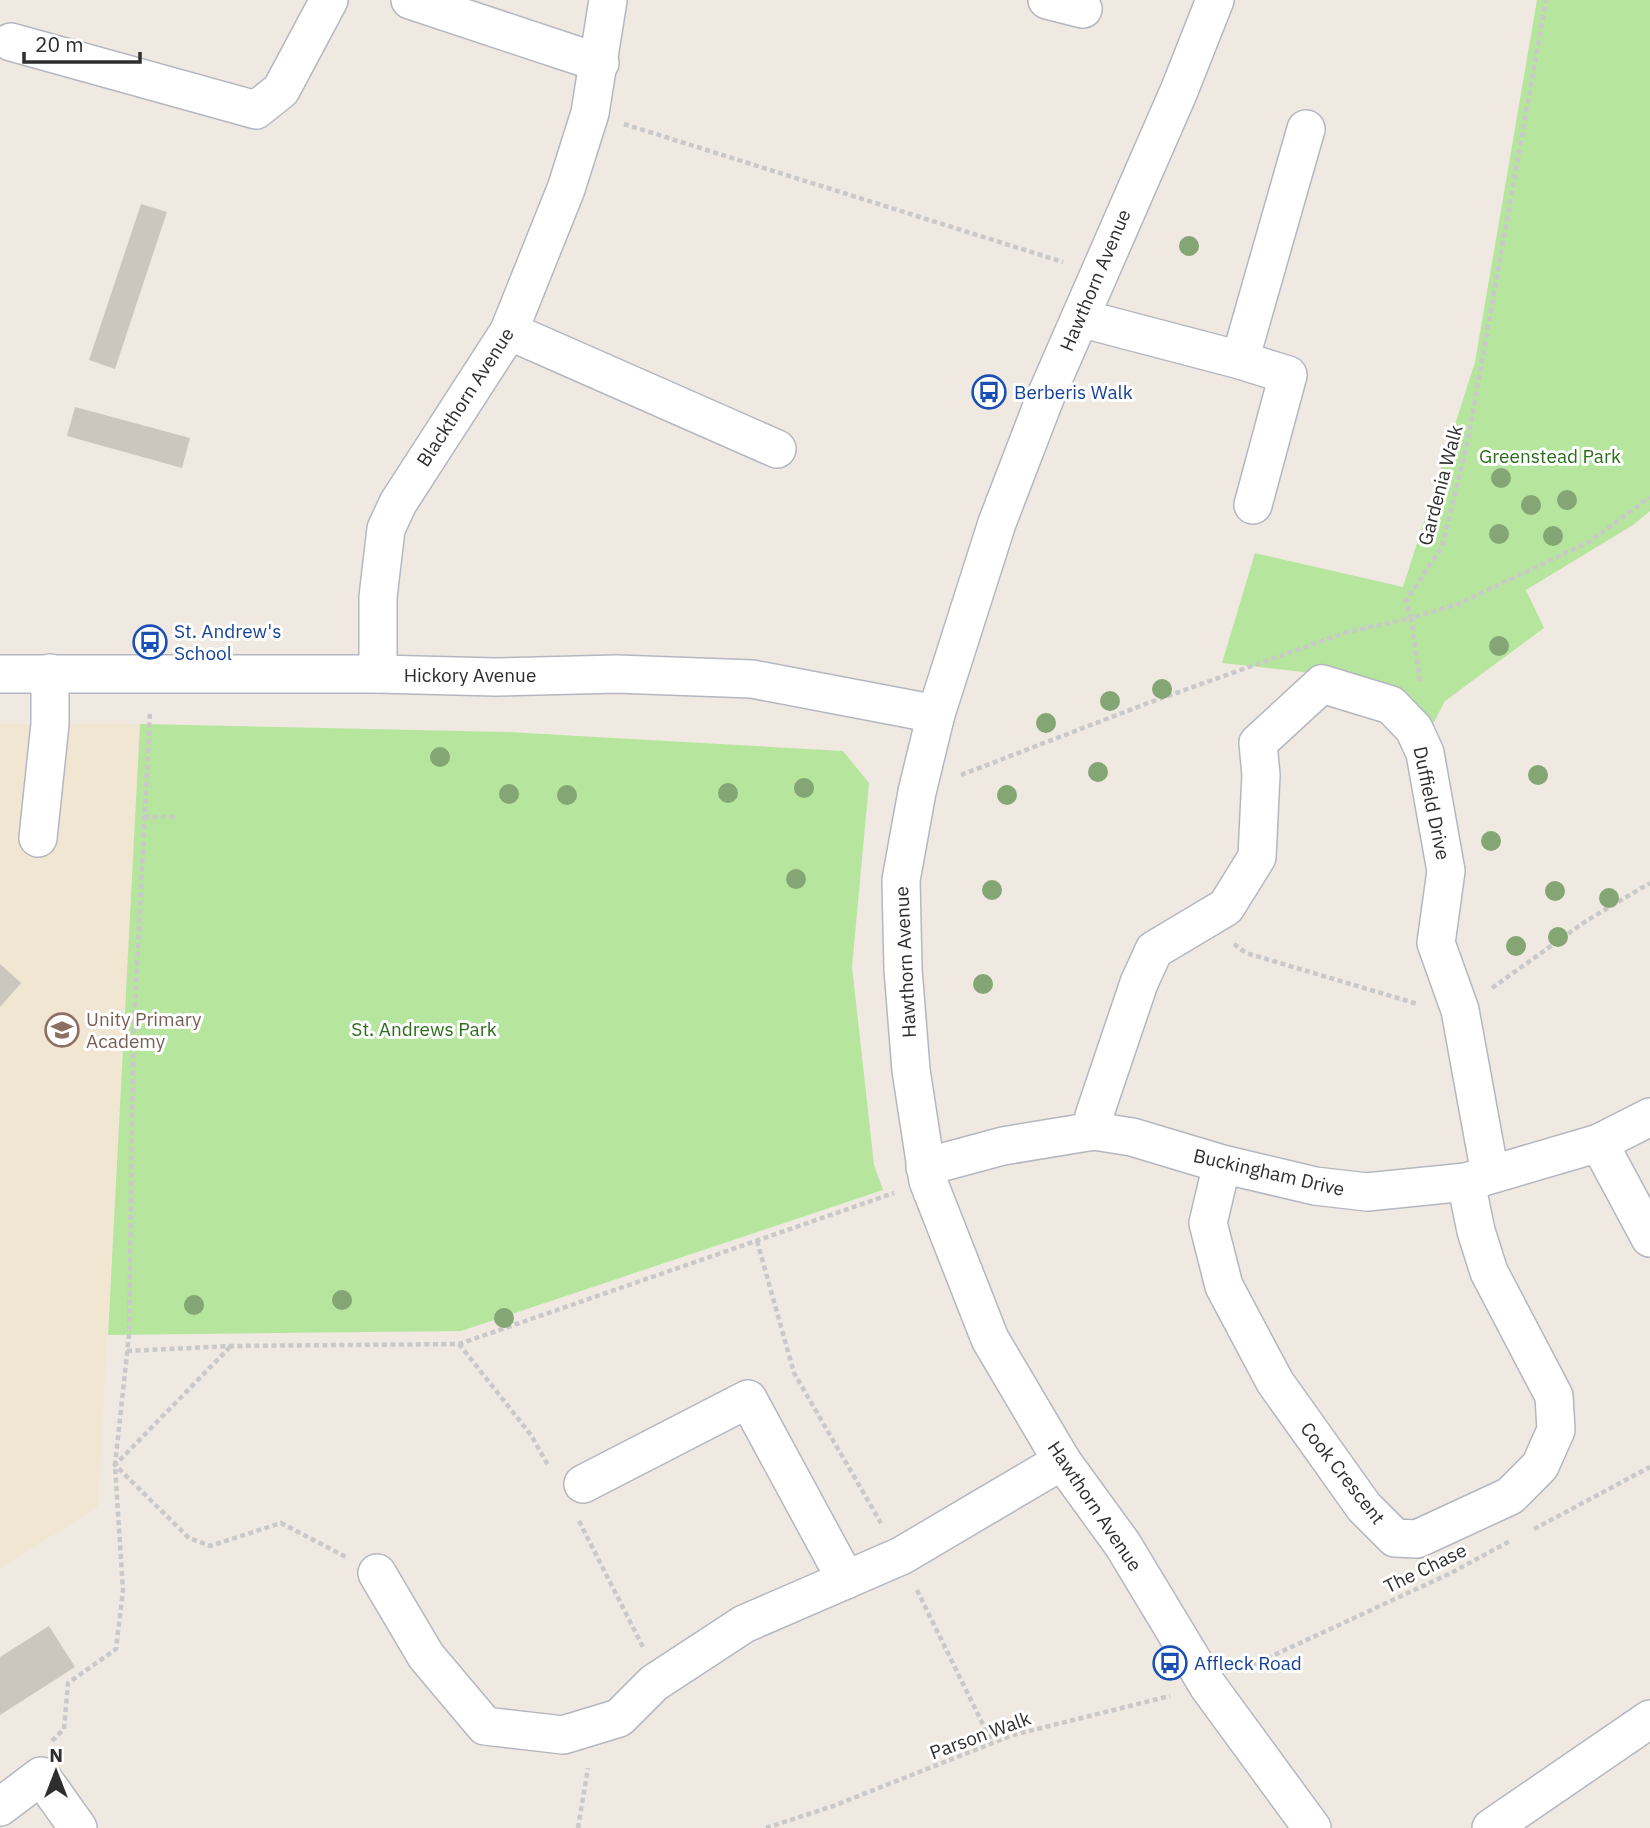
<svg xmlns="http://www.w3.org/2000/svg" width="1650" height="1828" font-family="'IBM Plex Sans',sans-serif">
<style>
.education{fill:#f0e6d1}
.green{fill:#b6e59e}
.building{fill:#cbc7bf}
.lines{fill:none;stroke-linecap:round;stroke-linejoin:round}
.minor-casing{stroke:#b4b7c1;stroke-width:40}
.path{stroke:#c9c9c9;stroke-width:4.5;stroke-dasharray:5 3.5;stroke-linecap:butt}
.minor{stroke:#fff;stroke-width:37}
.tree{fill:#84a574}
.labels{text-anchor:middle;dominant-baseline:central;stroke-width:6;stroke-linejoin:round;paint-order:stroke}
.street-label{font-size:19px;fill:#2e2e2e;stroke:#fff}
.transit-label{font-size:19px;fill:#164399;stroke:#fff;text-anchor:start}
.park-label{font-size:19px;fill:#2c6e1b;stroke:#fff}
.education-label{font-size:19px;fill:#785e54;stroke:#fff;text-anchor:start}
</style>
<rect width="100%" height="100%" fill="#efe9e1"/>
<path class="education" d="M0,724H140L98,1507L0,1568Z"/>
<g class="green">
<path d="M1537,0H1650V511L1633,525L1526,590L1544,628L1445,701L1424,741L1312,673L1222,663L1255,553L1403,587L1475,362Z"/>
<path d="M140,724L506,732L843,751L869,783L852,967L874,1165L883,1190L461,1331L108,1335Z"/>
</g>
<g class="building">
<path d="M141,204L167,212L115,369L89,360Z"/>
<path d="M75,407L190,438L182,468L67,436Z"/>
<path d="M0,964L21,983L0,1007Z"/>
<path d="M49,1626L75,1667L0,1715V1657Z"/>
</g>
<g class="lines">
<defs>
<g id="minor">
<path d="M410,0L600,63"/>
<path d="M1047,0L1083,9"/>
<path d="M1215,0L1179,91L1045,398L997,523L936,714L917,792L901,880L903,969L911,1070L928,1181L990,1339L1062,1461L1123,1545L1208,1686L1312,1828"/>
<path d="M11,42L256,110L281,90L329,0"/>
<path d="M1080,318L1240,360L1306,129"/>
<path d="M509,331L777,449"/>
<path d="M1240,360L1288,375L1253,505"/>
<path d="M0,674H378L495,677L617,674L752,679L936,714"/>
<path d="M378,674V597L386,529L398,503L509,331L566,189L590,113L608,0"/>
<path d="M38,838L50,724V673"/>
<path d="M1094,1131V1116L1139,983L1154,950L1226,907L1257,857L1261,775L1258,743L1322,684L1391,705L1414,729L1425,753L1446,871L1436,943L1460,1010L1490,1174"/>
<path d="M1599,1143L1650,1238"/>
<path d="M1222,1164L1208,1223L1224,1286L1275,1382L1364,1507L1395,1538L1417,1539L1510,1496L1540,1466L1556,1430L1554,1396L1489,1272L1476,1231L1466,1182"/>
<path d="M925,1167L1003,1146L1094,1131L1132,1137L1222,1164L1315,1186L1367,1192L1466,1182L1599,1143L1650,1117"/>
<path d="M583,1484L748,1399L846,1580"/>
<path d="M377,1573L426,1656L485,1726L563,1735L619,1718L654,1683L744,1624L901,1556L1062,1461"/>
<path d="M0,1807L41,1776L78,1828"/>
<path d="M1491,1828L1650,1719"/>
</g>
</defs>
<use href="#minor" class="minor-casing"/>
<g class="path">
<path d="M624,124L1063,262"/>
<path d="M1420,681L1411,618L1458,604L1589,542L1650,497"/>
<path d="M961,775L1148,703L1344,633L1411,618L1406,601L1442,547L1468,439L1546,0"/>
<path d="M144,817H176"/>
<path d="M1234,944L1246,953L1418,1004"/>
<path d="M1492,988L1586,921L1650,883"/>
<path d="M757,1241L794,1373L881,1523"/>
<path d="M459,1344L531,1435L549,1467"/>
<path d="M230,1347L115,1465L189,1538L210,1546L281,1523L346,1557"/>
<path d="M127,1351L231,1346L459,1344L894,1193"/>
<path d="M579,1521L643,1647"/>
<path d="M1534,1529L1650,1467"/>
<path d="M917,1590L992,1743"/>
<path d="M1244,1669L1451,1573L1510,1541"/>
<path d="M52,1741L64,1729L68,1683L116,1649L123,1591L115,1465L129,1335L133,1044L150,711"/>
<path d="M578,1828L588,1768"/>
<path d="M766,1828L833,1806L1013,1735L1170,1696"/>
</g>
<use href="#minor" class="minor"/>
</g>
<g class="tree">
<circle cx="1189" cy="246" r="10"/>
<circle cx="1501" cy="478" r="10"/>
<circle cx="1567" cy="500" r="10"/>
<circle cx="1531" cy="505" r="10"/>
<circle cx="1499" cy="534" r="10"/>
<circle cx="1553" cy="536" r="10"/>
<circle cx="1499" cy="646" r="10"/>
<circle cx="1162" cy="689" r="10"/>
<circle cx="1110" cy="701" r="10"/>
<circle cx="1046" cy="723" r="10"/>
<circle cx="440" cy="757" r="10"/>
<circle cx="1098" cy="772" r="10"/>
<circle cx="1538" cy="775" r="10"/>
<circle cx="804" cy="788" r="10"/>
<circle cx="728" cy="793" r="10"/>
<circle cx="509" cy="794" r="10"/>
<circle cx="567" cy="795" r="10"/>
<circle cx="1007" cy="795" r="10"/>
<circle cx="1491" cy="841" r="10"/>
<circle cx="796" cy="879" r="10"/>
<circle cx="992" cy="890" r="10"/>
<circle cx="1555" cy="891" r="10"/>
<circle cx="1609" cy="898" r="10"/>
<circle cx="1558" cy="937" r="10"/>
<circle cx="1516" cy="946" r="10"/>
<circle cx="983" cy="984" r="10"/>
<circle cx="342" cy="1300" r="10"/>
<circle cx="194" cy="1305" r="10"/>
<circle cx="504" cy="1318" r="10"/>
</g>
<defs>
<symbol id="bus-ring" viewBox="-11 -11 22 22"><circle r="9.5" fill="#fff" stroke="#1a4fb4" stroke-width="1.5"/><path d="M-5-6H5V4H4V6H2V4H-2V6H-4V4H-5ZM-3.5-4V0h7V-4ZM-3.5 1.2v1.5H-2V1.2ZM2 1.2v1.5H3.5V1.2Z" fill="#1a4fb4"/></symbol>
<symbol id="school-ring" viewBox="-11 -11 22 22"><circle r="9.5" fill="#fff" stroke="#8d6e63" stroke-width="1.5"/><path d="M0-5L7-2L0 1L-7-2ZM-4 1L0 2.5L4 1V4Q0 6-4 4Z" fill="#8d6e63"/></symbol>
</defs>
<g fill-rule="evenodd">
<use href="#bus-ring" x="970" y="373" width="38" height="38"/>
<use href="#bus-ring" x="131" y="623" width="38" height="38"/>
<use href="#school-ring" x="43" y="1011" width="38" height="38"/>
<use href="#bus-ring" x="1151" y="1644" width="38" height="38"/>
</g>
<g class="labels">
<g class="street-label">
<text transform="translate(1095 280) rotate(-67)">Hawthorn Avenue</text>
<text transform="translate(465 397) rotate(-57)">Blackthorn Avenue</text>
<text transform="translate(1440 485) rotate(-75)">Gardenia Walk</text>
<text x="470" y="675">Hickory Avenue</text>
<text transform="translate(1432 803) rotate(78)">Duffield Drive</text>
<text transform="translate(905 962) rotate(-93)">Hawthorn Avenue</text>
<text transform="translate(1269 1172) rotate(13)">Buckingham Drive</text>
<text transform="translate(1343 1473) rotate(52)">Cook Crescent</text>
<text transform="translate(1095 1506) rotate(56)">Hawthorn Avenue</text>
<text transform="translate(1425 1568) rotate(-26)">The Chase</text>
<text transform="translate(980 1735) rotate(-20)">Parson Walk</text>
</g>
<g class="transit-label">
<text x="1014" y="392">Berberis Walk</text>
<text x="174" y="631">St. Andrew's<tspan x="174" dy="22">School</tspan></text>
<text x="1194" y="1663">Affleck Road</text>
</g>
<g class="park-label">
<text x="1550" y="456">Greenstead Park</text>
<text x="424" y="1029">St. Andrews Park</text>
</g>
<g class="education-label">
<text x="86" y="1019">Unity Primary<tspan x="86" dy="22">Academy</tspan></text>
</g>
</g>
<g transform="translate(56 1772)" stroke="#ffffff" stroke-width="5" paint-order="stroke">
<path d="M0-5L12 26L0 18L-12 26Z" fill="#2e2e2e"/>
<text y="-10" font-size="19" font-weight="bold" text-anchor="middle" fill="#2e2e2e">N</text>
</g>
<path d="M24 52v10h116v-10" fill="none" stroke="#2e2e2e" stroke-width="3.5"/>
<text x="35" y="52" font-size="21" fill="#2e2e2e" stroke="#ffffff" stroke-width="5" paint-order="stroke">20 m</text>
</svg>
